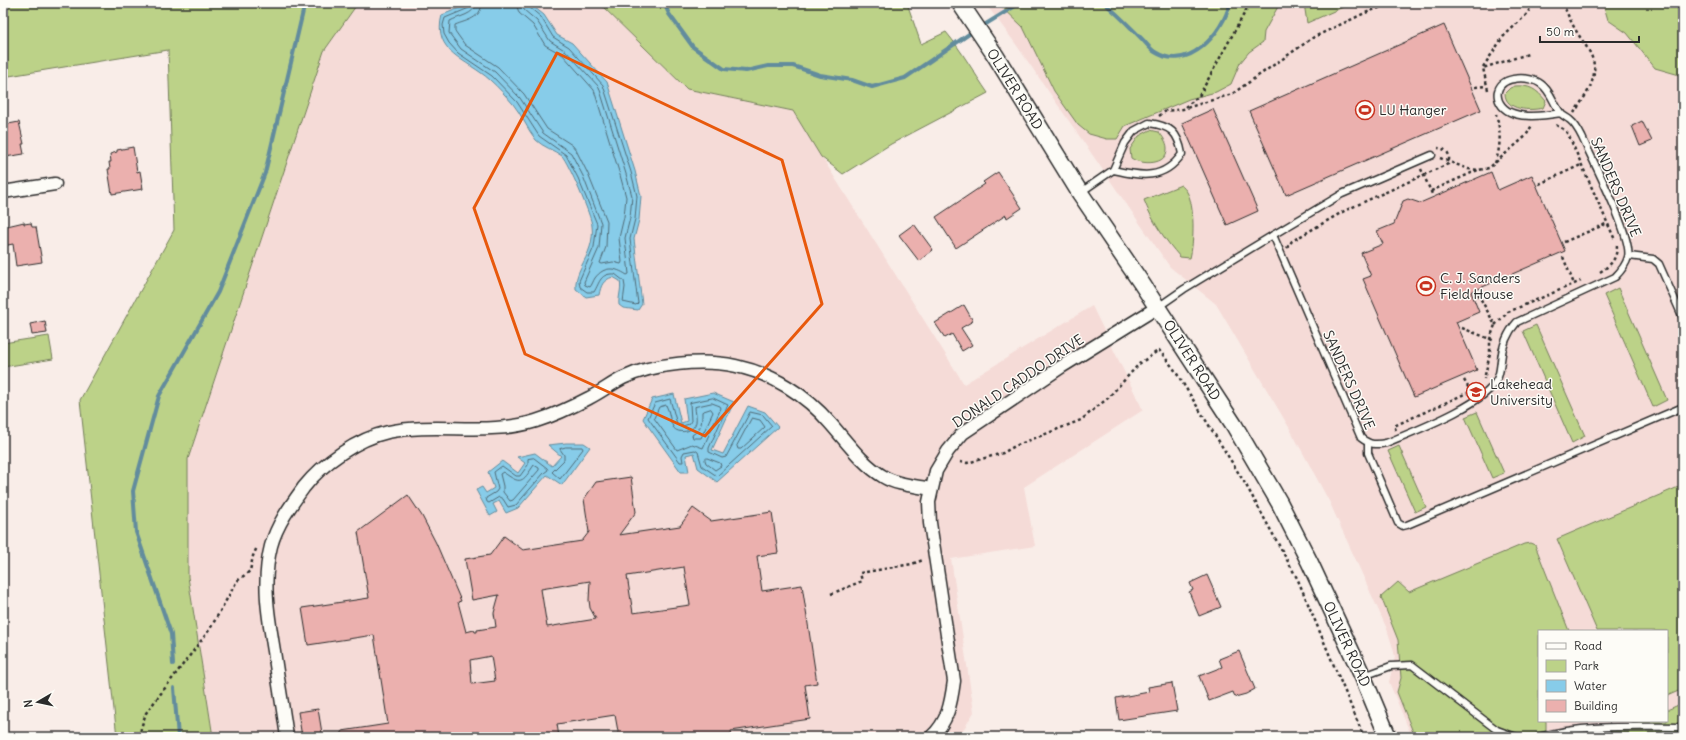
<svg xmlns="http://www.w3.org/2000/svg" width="1686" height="740" font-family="Delius,sans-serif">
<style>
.built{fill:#f5dbd7;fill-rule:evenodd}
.green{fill:#bcd288;stroke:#747e5a}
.water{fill:#87cce9;stroke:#628c9d}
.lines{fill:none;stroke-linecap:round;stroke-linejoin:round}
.shore{stroke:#506b77;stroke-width:1}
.stream{stroke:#628c9d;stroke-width:4}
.building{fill:#ebb0ae;stroke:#2b2b2b;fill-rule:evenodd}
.lane-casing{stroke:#2b2b2b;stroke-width:9}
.street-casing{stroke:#2b2b2b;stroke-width:15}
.secondary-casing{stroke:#2b2b2b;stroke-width:19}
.path{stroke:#2b2b2b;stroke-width:2.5;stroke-dasharray:3 3;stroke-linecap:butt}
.lane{stroke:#fdfcf7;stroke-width:6}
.street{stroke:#fdfcf7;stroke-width:12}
.secondary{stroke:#fdfcf7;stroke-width:16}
.marked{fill:none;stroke:#e8590c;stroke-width:3;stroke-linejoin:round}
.labels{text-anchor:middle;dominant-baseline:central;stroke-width:3;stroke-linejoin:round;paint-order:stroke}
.street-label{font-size:14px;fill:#2b2b2b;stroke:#fdfcf7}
.poi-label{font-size:14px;fill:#2b2b2b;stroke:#fdfcf7;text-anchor:start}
</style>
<rect width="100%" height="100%" fill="#f9ede8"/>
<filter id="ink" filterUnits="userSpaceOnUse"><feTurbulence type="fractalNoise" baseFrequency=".025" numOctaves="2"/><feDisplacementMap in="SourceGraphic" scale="8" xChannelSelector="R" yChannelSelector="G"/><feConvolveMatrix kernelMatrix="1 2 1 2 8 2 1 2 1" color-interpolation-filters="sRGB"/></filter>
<g filter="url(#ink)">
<g class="built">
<path d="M358,3H599L687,89L793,111L964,384L1092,306L1143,410L1024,487L1035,546L951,559L974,712L959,737H213L188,577V459L324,51Z"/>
<path d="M985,3H1683V737H1412L1389,682L1395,657L1393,648L1387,629L1329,501L1290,429L1216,304L1170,267L1015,43ZM1539,631H1667V721H1539Z"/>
</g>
<g class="green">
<path d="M3,3H358L324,51L188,459V577L213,737H117L80,400L174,230L168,50L3,77Z"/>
<path d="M599,3H907L921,44L946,32C962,51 974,73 988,93L891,144L843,174L821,157L793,111L687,89Z"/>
<path d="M998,3H1155L1161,5L1164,3H1280L1264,32L1263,42L1249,52L1240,63L1231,84L1216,92L1189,99L1125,126L1117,139H1107L1089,134L1078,125L1054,91L1023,27Z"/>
<path d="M1304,3H1352L1307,23Z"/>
<path d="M1603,3H1683V76L1655,68L1627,33L1608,20Z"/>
<path d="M1515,86C1530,85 1536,89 1546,101L1543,108C1531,111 1505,111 1505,93L1510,88Z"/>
<path d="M1150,130L1159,132C1162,136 1167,142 1167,148C1168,166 1141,165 1131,158L1130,149L1139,136Z"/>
<path d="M1181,185C1183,187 1186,190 1187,192C1195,205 1194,243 1190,258L1180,257C1165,240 1152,221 1144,200Z"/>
<path d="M1618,288L1667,400L1653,407L1604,295Z"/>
<path d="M1536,325L1585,436L1572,443L1523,331Z"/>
<path d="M49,336L53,359L3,367V343Z"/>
<path d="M1477,412L1504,473L1492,478L1465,417Z"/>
<path d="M1399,446L1426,507L1415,512L1388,451Z"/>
<path d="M1683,485V689L1667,696V631H1597L1557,539Z"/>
<path d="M1530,543L1535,545L1569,631H1539V721H1546V737H1415L1397,692L1401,678L1398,640L1381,597L1398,582L1409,592L1524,544Z"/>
<path d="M1683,703V737H1558L1565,734L1601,735L1637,721H1667V710Z"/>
</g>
<g class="water">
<path d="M472,3H529L544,15L557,35L572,43L607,82L635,171L641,196L639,220L634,239L641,296L642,304L638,310L623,308L619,305C618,297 622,289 620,281L613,277C603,280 601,285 599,295L586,297L576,289C574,274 586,261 590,247C592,241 593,232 592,226C592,217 568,162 562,156C554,150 543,147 536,140C527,129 522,115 513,104C506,96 498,87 490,80C467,59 432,53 442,15Z"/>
<path d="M713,393L734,402L712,450L723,454L748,406L765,412L778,427L717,482L698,468L694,453L686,455L689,472H681L643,419L652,399L674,394L681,423L687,421L684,399Z"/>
<path d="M566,443H584L590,447L562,485L547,475L518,508L506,513L499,501L493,504L497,512L490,516L476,490L482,487L486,493L494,488L488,472L502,461L518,473L525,463L517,457L535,453L552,466L561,456L548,445Z"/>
</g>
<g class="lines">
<g class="shore">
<path d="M471,3L469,8L445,18L443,25L444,34L449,43L458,53L492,76L517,102L539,136L566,155L578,178L597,224L594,247L579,281L580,287L587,292H594C600,282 600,273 615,274L624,281L625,287L623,302L636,305L638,303L637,296L630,239L635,219L637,196L631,172L603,85L569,47L553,37L541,17L529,7L527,3"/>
<path d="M476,3C475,15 459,16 450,21L449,33L461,49L495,72L520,98L543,133L571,153L583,176L601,223L599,248L584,282L585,285L590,287C592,285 593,281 595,278C604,266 615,267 627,275L629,274L625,238L630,218L632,196L626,174L599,87L566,51L550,41L537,21L524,10L522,3"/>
<path d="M482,3C481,19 467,20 455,25V31L465,45L498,67L524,94L547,129L572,145L576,150L588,174L607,221L606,247L600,263L602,264L613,262L621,264L622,262L619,238L624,217L626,197L620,175L594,90L563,55L545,45L533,25L519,13L516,3"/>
<path d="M713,398L728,405L709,448V452L722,458L726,457L750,412L763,415L772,426L717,476L702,466L698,452L695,450L684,452L682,456L683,462H680L648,418L655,403L670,399L677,424L683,426L689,424L691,421L690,403Z"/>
<path d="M712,403L720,406L721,408L703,448L692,444L677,450L654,418L659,407L666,405C670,412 669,420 673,427C678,435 694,432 696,422C697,417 695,412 695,407Z"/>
<path d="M711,409L713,412L701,438H693L692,435C702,429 702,422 702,412Z"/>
<path d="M752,418L760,420L765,427L741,449H738L737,446Z"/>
<path d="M566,447H582L583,449L560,479L552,472L564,460V455L560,449Z"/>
<path d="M534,458L547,468L548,470L544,473L516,505L508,507L503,499L499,497L489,503L487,502L486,498L496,492L498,489L494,472L502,466L516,476H520L528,465V459Z"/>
<path d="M707,458L720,463L721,466L715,470L706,463L705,460Z"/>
<path d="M534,465L539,468V470L513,500L510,501L503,492V486L500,474L503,472C521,485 522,483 534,465Z"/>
</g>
<g class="stream">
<path d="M664,3L669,14L693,47L724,69L746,71L768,66H793L820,75L852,80L872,87L905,78L975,30"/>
<path d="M1104,3C1118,14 1130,27 1142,39C1146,43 1150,49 1155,52C1188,73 1223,33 1230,3"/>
<path d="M981,27L1020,3"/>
<path d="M173,664L171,634L136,532L133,491L159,396L218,292L265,173L305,3"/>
<path d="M174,688L178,737"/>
</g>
</g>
<g class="building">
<path d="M1444,25L1481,110L1286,195L1249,111Z"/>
<path d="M1213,109L1258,211L1227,225L1182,123Z"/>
<path d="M1642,121L1652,141L1640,146L1632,126Z"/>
<path d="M19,122L24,144H22L24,154L5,157V155H3V125Z"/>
<path d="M133,147L137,172L140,171L143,189L112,194L108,169H110L109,162H111L110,154L117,152V150Z"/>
<path d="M998,172L1022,208L1007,218L1006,215L956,248L936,217L985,184L983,182Z"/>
<path d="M1491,172L1498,190L1532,175L1565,251L1471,292L1479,312L1456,322L1477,370L1414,397L1363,279L1371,276L1361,253L1383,244L1377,231L1394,224L1403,201L1408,199L1420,203Z"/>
<path d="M24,222V224L31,223L32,227H36L42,262L16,266L13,244L3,246V227Z"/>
<path d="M914,224L933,250L919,261L899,235Z"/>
<path d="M964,305L973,321L961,328L972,345L962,351L952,334L945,338L935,323Z"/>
<path d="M45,321L47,333L32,335L30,324Z"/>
<path d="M631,477L636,512L619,535L680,526L693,508L711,521L772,512L778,553L757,556L762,591L802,585L817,683L805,685L810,719L731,731L732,737H619L615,715L557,724L559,737H342V731L388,724L374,635L308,645L302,608L369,598L358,532L408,495L422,516L436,543L461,601L458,602L466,632L474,630L475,632H477V630L496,627L494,613L499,595L472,600L465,559L490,555L504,536L523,550L582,541L589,532L584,499L596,482ZM684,567L690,605L633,613L627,576ZM590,581L589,600L590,608L596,619L547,627L541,589ZM491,656L495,681L472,684L470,660Z"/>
<path d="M1207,575L1221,607L1199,616L1189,592L1193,590L1190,583Z"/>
<path d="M1239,651L1255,689L1246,694L1235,697L1233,692L1209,701L1199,676L1222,667L1219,659Z"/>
<path d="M1172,683L1177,711L1119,720L1116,698L1149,692L1148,687Z"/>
<path d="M318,709L322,733H317L318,737H302L298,712Z"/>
</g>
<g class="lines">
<defs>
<g id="lane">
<path d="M1081,192L1113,170C1141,176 1163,181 1182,154C1178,132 1171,126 1149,123L1134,131L1125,143L1113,170"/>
<path d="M1273,235L1342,194L1432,155"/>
<path d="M1629,256L1653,259L1659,264L1683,318"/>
<path d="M1158,307L1184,289L1273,235L1361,438C1370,445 1376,445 1386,443C1412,432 1487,404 1497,379C1500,374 1500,367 1501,361C1502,347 1507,333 1517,322L1615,277C1621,271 1626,265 1628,257C1633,238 1592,159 1582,137C1579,131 1575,124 1570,120C1567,117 1562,116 1560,112C1553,103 1551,91 1541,84C1531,76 1502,75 1498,91C1497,94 1498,100 1500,103C1510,121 1543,116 1561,113"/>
<path d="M1368,443V453L1398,523L1403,526L1407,525L1683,407"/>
<path d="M1364,676L1391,666L1412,665L1497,730L1516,737"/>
<path d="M1538,737C1584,724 1635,727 1683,727"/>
</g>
<g id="street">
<path d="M3,192L55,184"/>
<path d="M287,737C283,708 278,680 274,651C268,615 262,581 271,546C277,524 291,505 304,487C323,463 357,439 388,432C437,422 488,436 536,421C555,415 572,407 589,398C601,392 611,384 623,378C654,363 703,359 736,366C773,374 806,395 830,423C847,442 862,464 884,477C897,485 916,486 931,489"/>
<path d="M931,737C948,722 951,703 954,681L930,523L929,502L936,471L948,451L963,433L1061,367L1158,307"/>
</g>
<path id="secondary" d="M960,3L995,55L1080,193L1142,284L1234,425L1279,502L1310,563L1363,677L1388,737"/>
</defs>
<use href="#lane" class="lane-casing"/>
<use href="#street" class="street-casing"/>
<use href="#secondary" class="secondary-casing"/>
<g class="path">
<path d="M1563,3C1567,14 1572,24 1578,34C1587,48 1598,60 1593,78C1590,91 1581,102 1574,113"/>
<path d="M1483,67L1503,37L1527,14L1533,3"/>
<path d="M1475,87L1487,86"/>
<path d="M1488,90L1483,68L1528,54"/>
<path d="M1185,107L1199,96L1250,3"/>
<path d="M1159,116L1166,111L1183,109L1232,94L1314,37L1365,13L1392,3"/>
<path d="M1556,125L1563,129L1568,134L1615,240"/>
<path d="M1440,158L1468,169L1479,170L1489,168L1526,136L1532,125"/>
<path d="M1495,163C1501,148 1501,130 1496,114"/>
<path d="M1421,169L1432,194"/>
<path d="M1539,184L1581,165"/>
<path d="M1431,191L1478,170"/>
<path d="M1564,242L1608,223"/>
<path d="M1287,248L1292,241L1346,210L1448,164C1451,155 1448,149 1438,148"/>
<path d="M1563,257L1574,284"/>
<path d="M1600,272C1611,265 1617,259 1617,245"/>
<path d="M1478,294L1495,325L1490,339V354L1484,379"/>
<path d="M1495,325L1508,312L1581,281"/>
<path d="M1462,328L1495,341"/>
<path d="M1464,380L1471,392"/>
<path d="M1396,430L1394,426L1467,393"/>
<path d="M960,462L967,463L1003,453L1015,446L1081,420L1108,398L1139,364L1159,350L1174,369L1246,485L1298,580L1364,737"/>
<path d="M831,594L862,581L860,573L912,564L923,560"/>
<path d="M140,737L141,728L146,713L210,629L237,581L250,571L253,556L257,547"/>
</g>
<use href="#lane" class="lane"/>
<use href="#street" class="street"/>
<use href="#secondary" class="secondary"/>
</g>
</g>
<path class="marked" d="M557,53L782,160L822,304L705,436L525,354L474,208Z"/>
<defs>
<symbol id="stadium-ring" viewBox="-11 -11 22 22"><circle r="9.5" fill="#fdfcf7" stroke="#c8321e" stroke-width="1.5"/><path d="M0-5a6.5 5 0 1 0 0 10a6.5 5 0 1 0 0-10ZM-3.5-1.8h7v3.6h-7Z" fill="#c8321e"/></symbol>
<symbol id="university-ring" viewBox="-11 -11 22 22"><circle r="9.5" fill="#fdfcf7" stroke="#c8321e" stroke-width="1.5"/><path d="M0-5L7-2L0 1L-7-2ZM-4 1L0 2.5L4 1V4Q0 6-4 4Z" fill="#c8321e"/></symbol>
</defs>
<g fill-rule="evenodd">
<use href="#stadium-ring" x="1354" y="99" width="22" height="22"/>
<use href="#stadium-ring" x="1415" y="275" width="22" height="22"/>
<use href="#university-ring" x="1465" y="381" width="22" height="22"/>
</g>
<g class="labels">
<g class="street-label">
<text transform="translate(1015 89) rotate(58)">OLIVER ROAD</text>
<text transform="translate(1616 187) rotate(67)">SANDERS DRIVE</text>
<text transform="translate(1192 360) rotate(57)">OLIVER ROAD</text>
<text transform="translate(1349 380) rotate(66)">SANDERS DRIVE</text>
<text transform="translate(1018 381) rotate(-34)">DONALD CADDO DRIVE</text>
<text transform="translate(1347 644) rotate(65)">OLIVER ROAD</text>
</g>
<g class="poi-label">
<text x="1379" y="110">LU Hanger</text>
<text x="1440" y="278">C. J. Sanders<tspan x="1440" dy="16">Field House</tspan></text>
<text x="1490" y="384">Lakehead<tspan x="1490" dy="16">University</tspan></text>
</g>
</g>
<rect width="1686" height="740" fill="none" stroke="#fdfcf7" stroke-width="16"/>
<rect x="8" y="8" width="1670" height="724" fill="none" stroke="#2b2b2b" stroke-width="1.5" filter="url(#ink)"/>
<rect x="1538" y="630" width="130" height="92" fill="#fdfcf7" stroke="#a9a8a5"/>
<rect x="1546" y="643" width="20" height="6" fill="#fdfcf7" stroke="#a9a8a5"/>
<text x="1574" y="650" font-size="12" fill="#2b2b2b">Road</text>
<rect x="1546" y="660" width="20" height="12" fill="#bcd288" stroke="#a9a8a5"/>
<text x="1574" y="670" font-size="12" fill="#2b2b2b">Park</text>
<rect x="1546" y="680" width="20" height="12" fill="#87cce9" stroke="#a9a8a5"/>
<text x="1574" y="690" font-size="12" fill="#2b2b2b">Water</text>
<rect x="1546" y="700" width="20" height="12" fill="#ebb0ae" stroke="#a9a8a5"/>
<text x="1574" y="710" font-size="12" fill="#2b2b2b">Building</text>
<g transform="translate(38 702) rotate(261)" stroke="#fdfcf7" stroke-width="3" paint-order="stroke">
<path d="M0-3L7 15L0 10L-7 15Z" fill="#2b2b2b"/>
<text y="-6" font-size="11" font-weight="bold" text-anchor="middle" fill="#2b2b2b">N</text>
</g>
<path d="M1540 36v6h99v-6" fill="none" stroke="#2b2b2b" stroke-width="2"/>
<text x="1546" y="36" font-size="12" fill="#2b2b2b" stroke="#fdfcf7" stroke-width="3" paint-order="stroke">50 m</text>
</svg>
